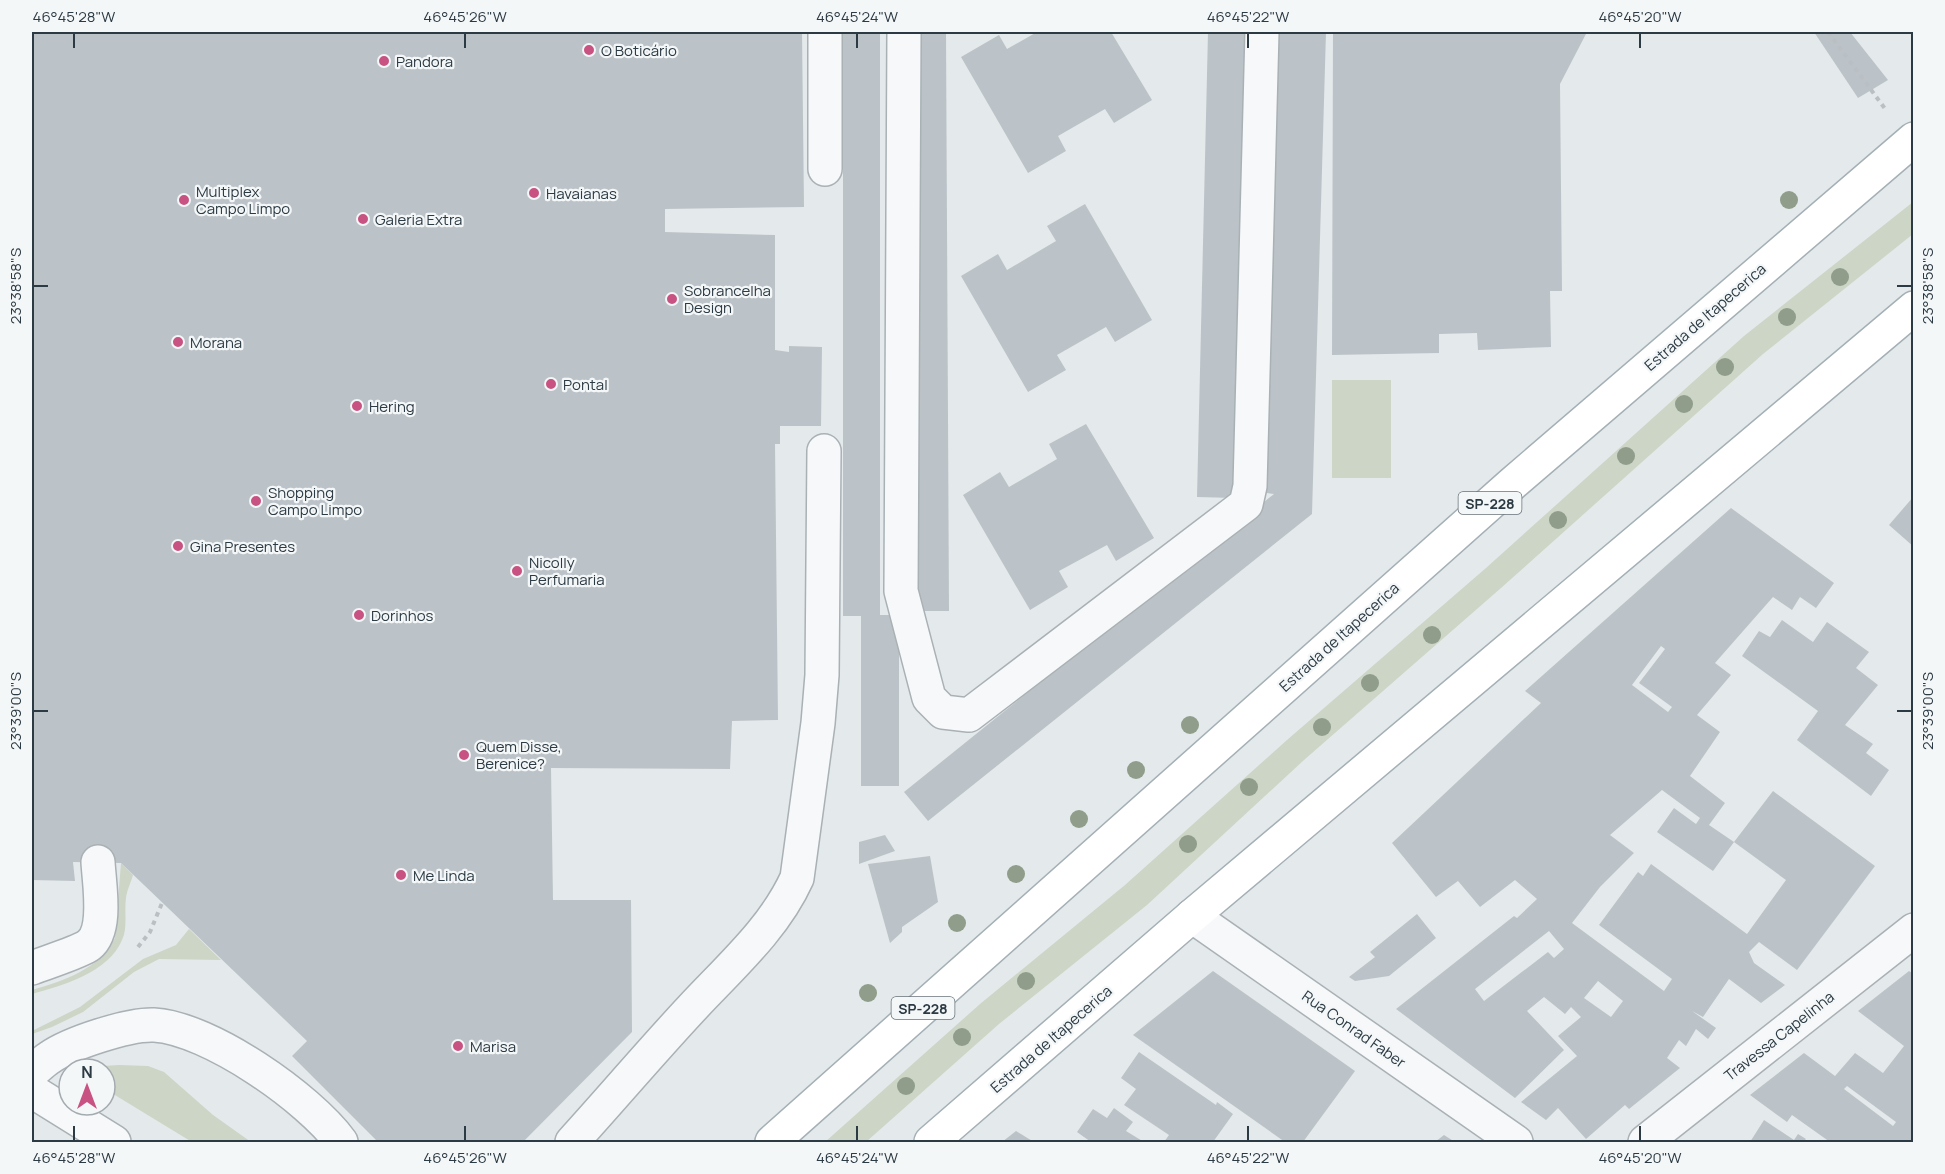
<svg xmlns="http://www.w3.org/2000/svg" width="1945" height="1174" font-family="Manrope,sans-serif">
<style>
.grass{fill:#cdd5c6}
.building{fill:#bcc3c8;fill-rule:evenodd}
.lines{fill:none;stroke-linecap:round;stroke-linejoin:round}
.minor-casing{stroke:#a9b1b5;stroke-width:36}
.major-casing{stroke:#a4b0b6;stroke-width:36}
.path{stroke:#babfc3;stroke-width:4;stroke-dasharray:4.5 4.5;stroke-linecap:butt}
.minor{stroke:#f7f8fa;stroke-width:33}
.major{stroke:#fff;stroke-width:33}
.tree{fill:#8f9d8a}
.ticks{fill:none;stroke:#2c3a43;stroke-width:2}
.poi-dot{fill:#c85281;stroke:#f4f7f8;stroke-width:2}
.labels{text-anchor:middle;dominant-baseline:central;stroke-width:4.5;stroke-linejoin:round;paint-order:stroke}
.shield{fill:#f4f7f8;stroke:#687379;stroke-width:1.5}
.shield-label{font-size:14px;font-weight:bold;fill:#2c3a43}
.poi-label{font-size:15px;fill:#2c3a43;stroke:#f4f7f8;text-anchor:start}
.street-label{font-size:15px;fill:#2c3a43;stroke:#f4f7f8}
.neatline{fill:none;stroke:#2c3a43;stroke-width:2}
.ticks-label{font-size:15px;text-anchor:middle;fill:#2c3a43}
</style>
<rect width="100%" height="100%" fill="#e4e9eb"/>
<g class="grass">
<path d="M1913,202V234L1763,354L1501,588L1304,760L1147,905L999,1024L866,1142H825L980,1004L1125,885L1287,740L1486,568L1744,336Z"/>
<rect x="1332" y="380" width="59" height="98"/>
<path d="M121,863L133,875C131,882 127,890 126,898C124,911 128,928 122,940C108,973 63,985 32,994V990C63,981 100,969 115,938Z"/>
<path d="M189,929L221,960L159,959L134,972L83,1012L52,1027L32,1034V1031L80,1007L143,959L176,945Z"/>
<path d="M119,1065L148,1066L164,1072L213,1115L251,1142H192L105,1089V1069L71,1068Z"/>
</g>
<g class="building">
<path d="M32,32H802L804,207L665,209V232L775,235V350L789,352V346L822,347L821,426H780V444H775L778,720L732,721L730,769L551,768L553,900H631L632,1032L523,1142H378L292,1056L307,1041L121,863L73,862L75,881L32,880Z"/>
<path d="M843,32H880V615H899V786H861V616H843Z"/>
<path d="M910,32H946L949,611H913Z"/>
<path d="M1037,32H1111L1152,100L1114,123L1105,109L1058,136L1066,151L1028,173L961,57L999,35L1007,49Z"/>
<path d="M1208,32H1245L1234,498L1197,497Z"/>
<path d="M1274,32H1326L1312,514L928,821L904,792L1274,494L1267,493Z"/>
<path d="M1333,32H1587L1560,84L1562,291H1550L1551,347L1478,350L1477,333L1439,334V353L1332,355Z"/>
<path d="M1814,32H1850L1888,80L1858,98Z"/>
<path d="M1085,204L1152,320L1115,342L1106,327L1057,355L1066,370L1028,392L961,276L998,254L1007,270L1056,241L1047,226Z"/>
<path d="M1086,424L1154,538L1116,561L1107,545L1059,571L1068,587L1030,610L963,495L1000,472L1009,487L1057,459L1049,444Z"/>
<path d="M1914,496V547L1889,525Z"/>
<path d="M1731,508L1834,583L1816,608L1800,597L1792,610L1773,597L1715,663L1731,675L1697,715L1720,732L1690,776L1725,803L1709,825L1734,842L1713,871L1657,832L1674,808L1696,824L1700,818L1662,790L1610,835L1634,853L1600,887L1572,923L1664,991L1672,979L1599,925L1638,872L1643,876L1651,864L1747,934L1786,880L1734,842L1773,791L1875,866L1797,970L1759,942L1749,952L1754,963L1785,985L1761,1003L1729,979L1703,1017L1692,1011L1716,1028L1708,1039L1696,1029L1686,1046L1679,1040L1667,1058L1680,1068L1629,1109L1625,1105L1586,1139L1558,1108L1546,1120L1521,1102L1577,1056L1558,1036L1581,1017L1571,1007L1565,1014L1544,997L1527,1011L1564,1050L1515,1098L1396,1009L1514,916L1517,918L1537,899L1515,880L1480,907L1458,881L1436,897L1392,843L1541,703L1525,691ZM1661,646L1665,649L1639,683L1672,707L1668,712L1632,685ZM1549,931L1564,949L1554,958L1548,952L1484,1001L1475,989ZM1598,981L1623,1001L1611,1017L1584,998Z"/>
<path d="M1782,620L1813,642L1827,622L1869,652L1856,668L1878,685L1845,725L1873,744L1866,753L1889,770L1871,796L1797,740L1818,711L1742,656L1759,631L1770,637Z"/>
<path d="M885,835L895,851L859,864V842Z"/>
<path d="M930,856L938,902L902,927V932L890,943L868,864Z"/>
<path d="M1417,914L1436,938L1389,976L1355,981L1349,977L1375,957L1370,952Z"/>
<path d="M1213,971L1355,1071L1303,1142H1285L1133,1035Z"/>
<path d="M1909,971L1914,974V1142H1830L1792,1115L1787,1122L1750,1095L1804,1053L1835,1076L1855,1053L1883,1073L1904,1046L1858,1011ZM1847,1086L1896,1122L1893,1126L1844,1089Z"/>
<path d="M1139,1052L1216,1105L1217,1102L1233,1114L1213,1142H1164L1169,1135L1124,1105L1136,1089L1121,1078Z"/>
<path d="M1114,1108L1133,1122L1126,1131L1144,1142H1091L1077,1132L1093,1109L1107,1118Z"/>
<path d="M1764,1120L1794,1140L1798,1134L1806,1139L1803,1142H1750Z"/>
<path d="M1016,1131L1034,1142H1002Z"/>
<path d="M1444,1135L1455,1142H1435Z"/>
</g>
<g class="lines">
<defs>
<g id="minor">
<path d="M825,32V169"/>
<path d="M904,32L901,591L929,698L943,712L969,715L1246,504L1250,486L1262,32"/>
<path d="M1192,916L1516,1142"/>
<path d="M32,968C44,963 80,952 89,945C108,930 99,883 98,862"/>
<path d="M32,1072C37,1068 43,1062 49,1058C70,1043 129,1024 154,1025C209,1028 309,1098 341,1142"/>
<path d="M32,1091L114,1142"/>
<path d="M572,1142C612,1098 650,1053 691,1009C729,968 774,929 797,878L818,723L822,675L824,451"/>
<path d="M1645,1142L1914,930"/>
</g>
<g id="major">
<path d="M772,1142L1513,483L1914,139"/>
<path d="M931,1142L1192,916L1914,308"/>
</g>
</defs>
<use href="#minor" class="minor-casing"/>
<use href="#major" class="major-casing"/>
<g class="path">
<path d="M1828,32L1886,110"/>
<path d="M138,947L150,932L162,903"/>
</g>
<use href="#minor" class="minor"/>
<use href="#major" class="major"/>
</g>
<g class="tree">
<circle cx="1789" cy="200" r="9"/>
<circle cx="1840" cy="277" r="9"/>
<circle cx="1787" cy="317" r="9"/>
<circle cx="1725" cy="367" r="9"/>
<circle cx="1684" cy="404" r="9"/>
<circle cx="1626" cy="456" r="9"/>
<circle cx="1558" cy="520" r="9"/>
<circle cx="1432" cy="635" r="9"/>
<circle cx="1370" cy="683" r="9"/>
<circle cx="1190" cy="725" r="9"/>
<circle cx="1322" cy="727" r="9"/>
<circle cx="1136" cy="770" r="9"/>
<circle cx="1249" cy="787" r="9"/>
<circle cx="1079" cy="819" r="9"/>
<circle cx="1188" cy="844" r="9"/>
<circle cx="1016" cy="874" r="9"/>
<circle cx="957" cy="923" r="9"/>
<circle cx="1026" cy="981" r="9"/>
<circle cx="868" cy="993" r="9"/>
<circle cx="962" cy="1037" r="9"/>
<circle cx="906" cy="1086" r="9"/>
</g>
<path class="ticks" d="M74,33V48M465,33V48M857,33V48M1248,33V48M1640,33V48M33,286H48M1897,286H1912M33,711H48M1897,711H1912M74,1126V1141M465,1126V1141M857,1126V1141M1248,1126V1141M1640,1126V1141"/>
<g class="poi-dot">
<circle cx="589" cy="50" r="6"/>
<circle cx="384" cy="61" r="6"/>
<circle cx="534" cy="193" r="6"/>
<circle cx="184" cy="200" r="6"/>
<circle cx="363" cy="219" r="6"/>
<circle cx="672" cy="299" r="6"/>
<circle cx="178" cy="342" r="6"/>
<circle cx="551" cy="384" r="6"/>
<circle cx="357" cy="406" r="6"/>
<circle cx="256" cy="501" r="6"/>
<circle cx="178" cy="546" r="6"/>
<circle cx="517" cy="571" r="6"/>
<circle cx="359" cy="615" r="6"/>
<circle cx="464" cy="755" r="6"/>
<circle cx="401" cy="875" r="6"/>
<circle cx="458" cy="1046" r="6"/>
</g>
<g class="labels">
<g class="shield">
<rect x="1458.5" y="492" width="63" height="22" rx="4.5"/>
<rect x="891.5" y="997" width="63" height="22" rx="4.5"/>
</g>
<g class="shield-label">
<text x="1490" y="503">SP-228</text>
<text x="923" y="1008">SP-228</text>
</g>
<g class="poi-label">
<text x="601" y="50">O Boticário</text>
<text x="396" y="61">Pandora</text>
<text x="196" y="191">Multiplex<tspan x="196" dy="17">Campo Limpo</tspan></text>
<text x="546" y="193">Havaianas</text>
<text x="375" y="219">Galeria Extra</text>
<text x="684" y="290">Sobrancelha<tspan x="684" dy="17">Design</tspan></text>
<text x="190" y="342">Morana</text>
<text x="563" y="384">Pontal</text>
<text x="369" y="406">Hering</text>
<text x="268" y="492">Shopping<tspan x="268" dy="17">Campo Limpo</tspan></text>
<text x="190" y="546">Gina Presentes</text>
<text x="529" y="562">Nicolly<tspan x="529" dy="17">Perfumaria</tspan></text>
<text x="371" y="615">Dorinhos</text>
<text x="476" y="746">Quem Disse,<tspan x="476" dy="17">Berenice?</tspan></text>
<text x="413" y="875">Me Linda</text>
<text x="470" y="1046">Marisa</text>
</g>
<g class="street-label">
<text transform="translate(1705 317) rotate(-41)">Estrada de Itapecerica</text>
<text transform="translate(1339 637) rotate(-42)">Estrada de Itapecerica</text>
<text transform="translate(1354 1029) rotate(35)">Rua Conrad Faber</text>
<text transform="translate(1779 1036) rotate(-38)">Travessa Capelinha</text>
<text transform="translate(1051 1039) rotate(-41)">Estrada de Itapecerica</text>
</g>
</g>
<rect width="1945" height="1174" fill="none" stroke="#f4f7f8" stroke-width="66"/>
<g transform="translate(87 1087)"><circle r="28" fill="#f4f7f8" stroke="#a4abb0" stroke-width="1.5"/>
<path d="M0-4.5L10 22L0 15L-10 22Z" fill="#c85281"/>
<text y="-9" font-size="16" font-weight="bold" text-anchor="middle" fill="#2c3a43">N</text>
</g>
<rect x="33" y="33" width="1879" height="1108" class="neatline"/>
<g class="ticks-label">
<text x="74" y="22">46°45'28"W</text>
<text x="465" y="22">46°45'26"W</text>
<text x="857" y="22">46°45'24"W</text>
<text x="1248" y="22">46°45'22"W</text>
<text x="1640" y="22">46°45'20"W</text>
<text transform="translate(16 286) rotate(-90)" y="5">23°38'58"S</text>
<text transform="translate(1928 286) rotate(-90)" y="5">23°38'58"S</text>
<text transform="translate(16 711) rotate(-90)" y="5">23°39'00"S</text>
<text transform="translate(1928 711) rotate(-90)" y="5">23°39'00"S</text>
<text x="74" y="1163">46°45'28"W</text>
<text x="465" y="1163">46°45'26"W</text>
<text x="857" y="1163">46°45'24"W</text>
<text x="1248" y="1163">46°45'22"W</text>
<text x="1640" y="1163">46°45'20"W</text>
</g>
</svg>
